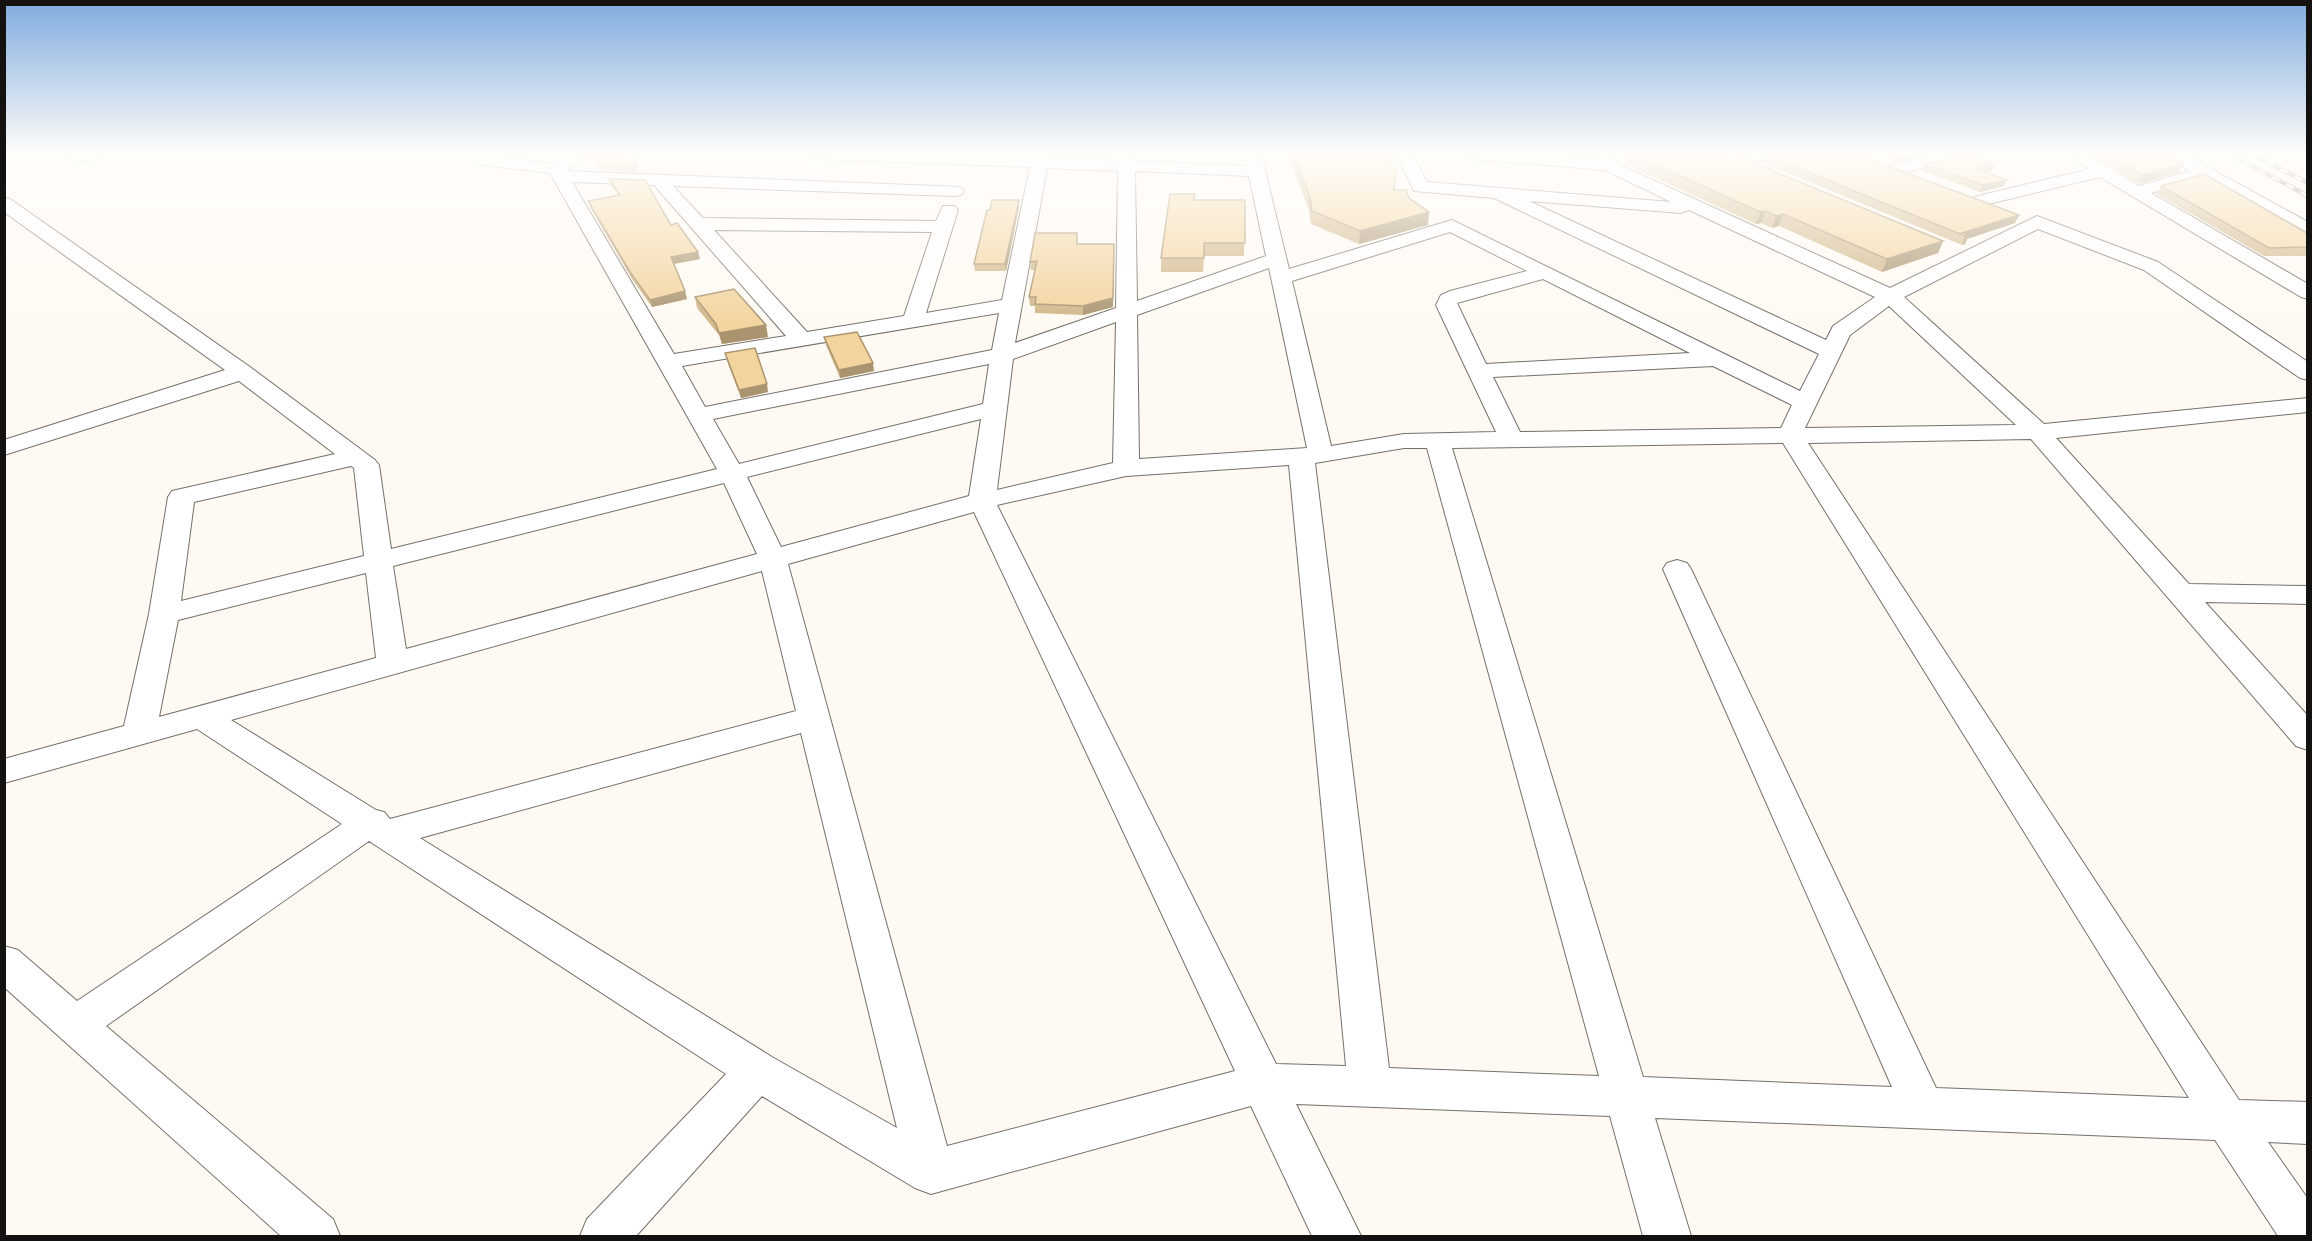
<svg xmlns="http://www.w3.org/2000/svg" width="2312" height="1241" font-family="'Asap Condensed',sans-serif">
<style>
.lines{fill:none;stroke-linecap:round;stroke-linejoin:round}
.minor-casing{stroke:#74706a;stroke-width:2}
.minor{fill:#fff;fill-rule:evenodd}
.rail-casing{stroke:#898682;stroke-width:4.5}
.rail{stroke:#fefaf3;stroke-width:3;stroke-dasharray:8;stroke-linecap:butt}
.wall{fill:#d1b688}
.shaded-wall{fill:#aa946f}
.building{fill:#f3d49e;stroke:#aa946f;stroke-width:1.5}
</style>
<rect width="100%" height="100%" fill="#fefaf3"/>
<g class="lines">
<defs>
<g id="minor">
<path d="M65,154H104C94,165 80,161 67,158Z"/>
<path d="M481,154H502L500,157L553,164L569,154H588L566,171L961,187L964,191L961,195L955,196L673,186L703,218L936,221L943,206H955L958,210L926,313L1002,300L1030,167L814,159L808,158L806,154H942L1032,157L1033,154H1049V158L1119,161V154H1135V161L1247,166L1245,154H1261L1289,269L1452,220L1800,391L1819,354L1494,198L1414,191L1397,154H1413L1427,182L1671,202L1605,170L1471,159L1463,154H1533L1595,159L1592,154H1609L1620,165L1890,288L2037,216L2158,262L2308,362V380L2300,378L2144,270L2038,229L1904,297L2044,424L2308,398V412L2056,438L2189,584L2308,586V604L2205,602L2308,716V750L2296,746L2031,439L1808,443L2239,1100L2308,1102V1144L2268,1142L2308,1199V1236H2278L2215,1140L1655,1118L1691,1236H1643L1610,1116L1296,1104L1361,1236H1312L1251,1106L931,1194L915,1188L762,1096L636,1236H580L587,1219L726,1074L369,841L106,1026L333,1219L340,1236H281L4,987V946L18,950L77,1001L342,824L197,729L4,783V759L124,726L149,614L168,497L172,491L335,454L239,381L4,455V440L225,370L4,212V198L10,199L250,367L375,460L379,465L391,549L717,469L550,173L476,164L474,160ZM1047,168L1118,171L1116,308L1015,343ZM1135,171L1249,176L1266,256L1137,301ZM572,182L654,185L786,336L674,354ZM1529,201L1681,213L1689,210L1875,297L1833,326L1826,340ZM714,230L932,232L904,316L807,332ZM1450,232L1527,271L1450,291L1441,295L1436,305L1496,432L1404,434L1331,446L1292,281ZM1269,268L1307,448L1139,459L1137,315ZM1543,279L1690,353L1486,364L1457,303ZM1889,306L2016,425L1805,428L1850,335ZM999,313L992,350L705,407L682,366ZM1116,322L1113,463L997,490L1013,359ZM989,364L983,404L739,464L713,419ZM1713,366L1792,405L1781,428L1520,432L1493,377ZM981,419L969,496L781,547L747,477ZM1783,443L2189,1098L1936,1088L1691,569L1687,563L1677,560L1667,563L1663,569L1892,1087L1643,1077L1452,448ZM1404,448H1427L1599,1076L1389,1068L1315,463ZM1289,465L1346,1066L1276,1064L997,505L1126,476ZM351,466L354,468L364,556L181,601L194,502ZM724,483L757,554L406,649L393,566ZM974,512L1235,1071L947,1146L788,564ZM762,571L796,711L390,819L384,812L376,810L231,720ZM366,573L376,658L159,717L178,620ZM801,733L897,1128L772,1057L420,838Z"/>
<path d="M1742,154H1775L1773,158L1736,165L1728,160L1730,156Z"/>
<path d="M1942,154H1972L1970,158L1896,174L1890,173L1887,169L1890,165Z"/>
<path d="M2068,154H2087L2139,186L2190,171L2164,154H2184L2308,222V236L2203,178L2151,193L2308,284V299L2301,297L2100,177L1980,206L1974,205L1971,201L1974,197L2089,169Z"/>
</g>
</defs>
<use href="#minor" class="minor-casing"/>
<use href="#minor" class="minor"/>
<defs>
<g id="rail">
<path d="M2230,154L2308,196"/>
<path d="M2252,154L2308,183"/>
</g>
</defs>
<use href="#rail" class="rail-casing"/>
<use href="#rail" class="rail"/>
</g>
<g class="wall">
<path d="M539,154H565L561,156Z"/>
<path d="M584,154H630L637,165L638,172L600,170L597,161L598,160L586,159Z"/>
<path d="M1288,154H1388L1394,190L1409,198L1428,225L1359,244L1311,224L1309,210Z"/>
<path d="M1628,154H1732L1943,241L1938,253L1882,272L1779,226L1772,228L1761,223L1756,224L1625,164Z"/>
<path d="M1763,154L2015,223L1967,239L1965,244L1962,245L1761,162Z"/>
<path d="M1876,154H1934L1897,162Z"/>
<path d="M2091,154H2169L2179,172L2139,184Z"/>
<path d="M1924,164H1995L1992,171L1986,172L2004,186L1980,192L1922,171Z"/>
<path d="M609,179L671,225L700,259L674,264L687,299L652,307L632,279L590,207L588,201L618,195L611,186Z"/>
<path d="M2161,186L2307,233V256H2264L2157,194Z"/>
<path d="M1019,200V207L1006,271H975L974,264L990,210Z"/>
<path d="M1194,200H1245L1244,256H1204L1203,272H1161V258Z"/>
<path d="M1077,244H1114L1113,307L1083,315L1035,313V306H1030L1029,297L1035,270H1031L1030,262Z"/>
<path d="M695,297L768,337L722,344L719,335L697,308Z"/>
<path d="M824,337L874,371L840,378L826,345Z"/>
<path d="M725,353L768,392L741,398L727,361Z"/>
</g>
<g class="shaded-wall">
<path d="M1900,154H1934L1897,162Z"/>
<path d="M1995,164L1992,171L1973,175L1976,169Z"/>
<path d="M2183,164L2179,172L2139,184L2143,175Z"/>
<path d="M2007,180L2004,186L1980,192L1983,185Z"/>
<path d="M1019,200V207L1006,271L1005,264Z"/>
<path d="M1765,211L1761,223L1756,224L1760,212Z"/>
<path d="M1429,212L1428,225L1359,244L1360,231Z"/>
<path d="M1783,214L1779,226L1772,228L1776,216Z"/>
<path d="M2019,215L2015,223L1967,239L1965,244L1962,245L1965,236L1962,233Z"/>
<path d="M1943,241L1938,253L1882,272L1887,259Z"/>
<path d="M1114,244L1113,307L1083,315V306Z"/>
<path d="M698,252L700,259L673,264L671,257Z"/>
<path d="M685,291L687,299L652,307L650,300Z"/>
<path d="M766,325L768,337L722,344L719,333Z"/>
<path d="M873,363L874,371L840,378L839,370Z"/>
<path d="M767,384L768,392L741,398L739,390Z"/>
</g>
<g class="building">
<path d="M598,154H630L637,165L598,164L597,161L606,155Z"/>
<path d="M1293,154H1388L1392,169H1396L1394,190H1406L1409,198L1429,212L1360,231L1312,211L1310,197Z"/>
<path d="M1631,154H1732L1943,241L1887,259L1783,214L1776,216L1765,211L1760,212Z"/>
<path d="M1763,154H1856L2019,215L1962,233L1969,235L1965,236Z"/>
<path d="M2108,154H2169L2183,164L2143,175Z"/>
<path d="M1968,155L1995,164L1976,169L2007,180L1983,185L1924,164Z"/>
<path d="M2204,174L2307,233V247L2269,248L2161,186Z"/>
<path d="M609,179L645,180L671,225L677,223L698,252L671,257L685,291L650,300L630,272L588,201L620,195Z"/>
<path d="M1170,194H1195L1194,200H1245V243H1204V258H1161Z"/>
<path d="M992,200H1019L1005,264H974L987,210H990Z"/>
<path d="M1035,233H1077V244H1114L1113,298L1083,306L1035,304L1036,297H1029L1037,261L1030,262Z"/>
<path d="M734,289L766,325L719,333L716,324L695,297Z"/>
<path d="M857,332L873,363L839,370L824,337Z"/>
<path d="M755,348L767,384L739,390L725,353Z"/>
</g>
<linearGradient id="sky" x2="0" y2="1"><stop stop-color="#7fabde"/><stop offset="0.47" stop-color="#fffdfa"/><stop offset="1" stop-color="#fffdfa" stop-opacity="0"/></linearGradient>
<rect width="2312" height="328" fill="url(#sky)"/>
<rect width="2312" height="1241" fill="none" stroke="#141210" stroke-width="12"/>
</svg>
